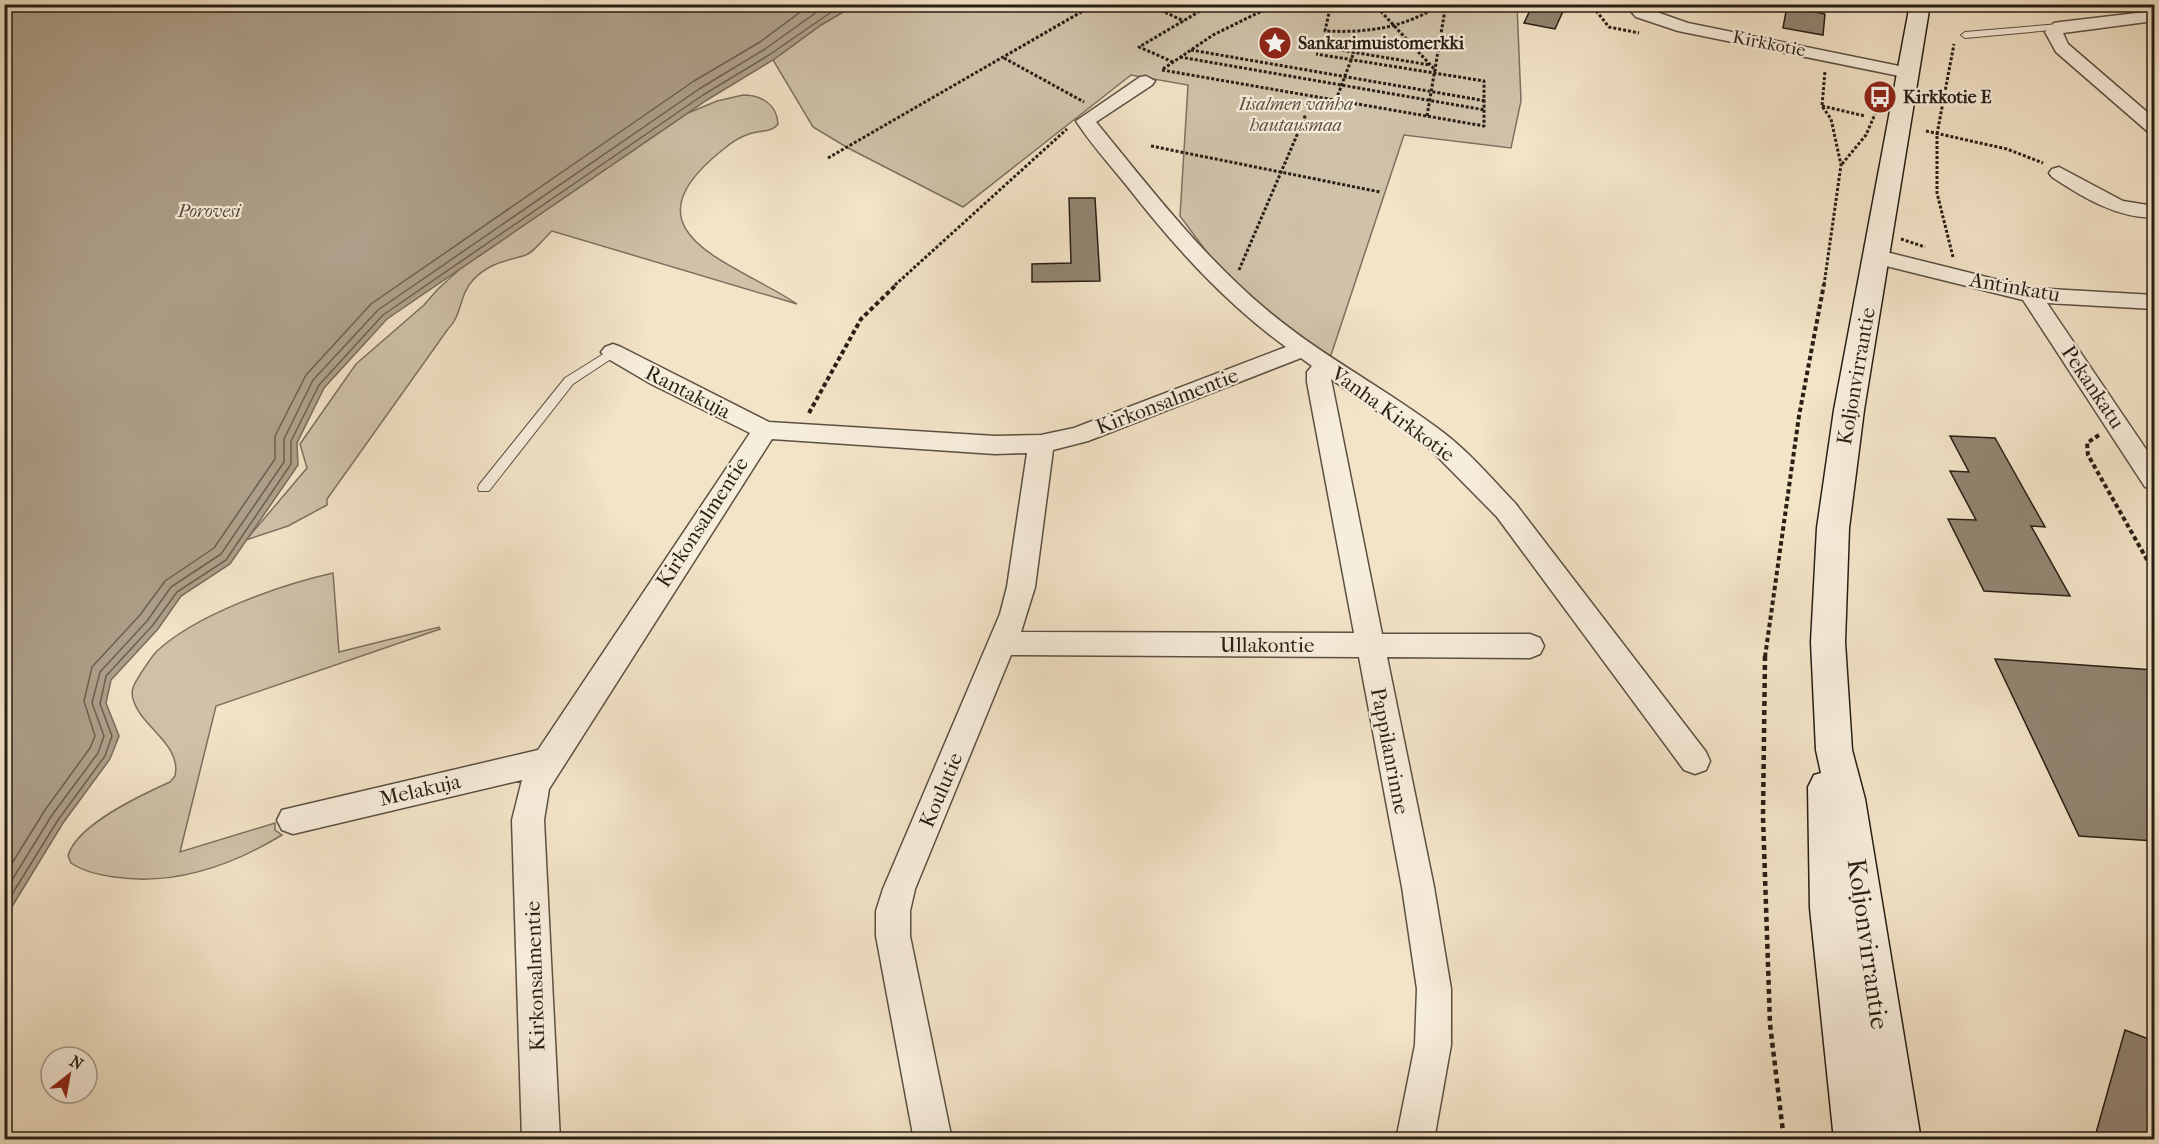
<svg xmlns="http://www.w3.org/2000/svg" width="2159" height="1144" font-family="'IM FELL French Canon',serif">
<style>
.green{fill:#d0c2a9;stroke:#7c705f;stroke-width:1.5}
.water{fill:#aea08a;stroke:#786c5b;stroke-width:1.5}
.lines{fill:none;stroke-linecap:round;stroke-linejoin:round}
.shore{stroke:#6b6050;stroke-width:1.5}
.building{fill:#928572;stroke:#281f15;stroke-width:1.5}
.service-casing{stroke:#5b5042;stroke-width:2}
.minor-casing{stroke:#5b5042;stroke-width:3}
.secondary-casing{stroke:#281f15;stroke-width:3}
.path-far2{stroke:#281f15;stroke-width:3;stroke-dasharray:3 2;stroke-linecap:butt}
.path-far1{stroke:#281f15;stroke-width:4;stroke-dasharray:4.5 3;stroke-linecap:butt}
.path{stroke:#281f15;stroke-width:4.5;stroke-dasharray:5 4;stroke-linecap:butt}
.service{fill:#f7eddb;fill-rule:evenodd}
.minor{fill:#f7eddb;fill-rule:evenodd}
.secondary{fill:#f7eddb;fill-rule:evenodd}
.labels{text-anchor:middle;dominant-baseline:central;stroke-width:4.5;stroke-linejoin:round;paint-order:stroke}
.far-poi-label{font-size:18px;font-weight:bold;fill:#281f15;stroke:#f7eddb;text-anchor:start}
.far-street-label{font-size:18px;fill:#281f15;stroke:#f7eddb}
.far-park-label{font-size:18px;font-style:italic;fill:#5a5041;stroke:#f7eddb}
.far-water-label{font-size:18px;font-style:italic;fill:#574c3e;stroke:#f7eddb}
.street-label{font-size:21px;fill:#281f15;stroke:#f7eddb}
.near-street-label{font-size:26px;fill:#281f15;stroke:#f7eddb}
</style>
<rect width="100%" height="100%" fill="#f3e3c7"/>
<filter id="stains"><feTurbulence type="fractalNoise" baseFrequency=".00333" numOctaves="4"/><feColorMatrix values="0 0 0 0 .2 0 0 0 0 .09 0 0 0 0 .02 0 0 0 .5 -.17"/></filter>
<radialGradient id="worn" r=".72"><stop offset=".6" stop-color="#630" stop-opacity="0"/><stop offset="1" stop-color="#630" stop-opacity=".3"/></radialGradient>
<g class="green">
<path d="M855,5H1517L1521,101L1511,148L1404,135L1330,358L1226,278L1180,216L1188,85L1131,75L963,207L848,148L813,127L773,60L821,25Z"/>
<path d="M743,95C761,95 777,104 778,124C772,133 759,130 749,134C740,137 732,142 725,148C616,233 733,261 797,304L552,231C544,238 533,254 523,256C504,261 488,264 473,280C459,295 462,316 448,329L327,499V505L288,526L246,540L307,468L300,444L356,364L424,305L438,289L460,269L688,113L717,101Z"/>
<path d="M333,573L339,652L439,627L440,629L216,706L180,852L275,823V830L282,835C231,866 174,886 114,877C99,875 84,872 71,863L68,856C76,825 141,795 170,782L175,776C182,745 143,728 134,702C129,690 135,683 141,673C146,666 151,657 157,651C197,614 280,585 333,573Z"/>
</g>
<path class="water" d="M5,4L855,5L821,25L773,60L707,100L387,319L324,388L297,443L298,465L230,564L181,596L158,629L111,680L106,703L119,736L110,759L63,823L5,918Z"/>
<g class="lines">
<g class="shore">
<path d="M4,876L45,810L90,748L95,736L84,701L92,667L140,615L165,581L214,548L275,459V436L306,375L371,304L694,81L760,42L811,4"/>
<path d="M4,893L52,815L98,753L104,736L92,703L100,672L147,621L171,587L221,554L284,462V439L313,380L378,310L699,89L765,49L828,4"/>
<path d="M4,907L58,820L105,756L112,736L100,704L106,676L153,625L177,592L226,560L291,464V441L319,385L383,315L703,95L769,55L843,4"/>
</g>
</g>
<g class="building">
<path d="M1533,4L1564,9L1555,29L1524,23Z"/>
<path d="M1787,6L1825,14L1823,35L1783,28Z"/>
<path d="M1069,198H1095L1100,281L1032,282V264L1071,263Z"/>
<path d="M1950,436L1995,438L2045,527L2031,526L2070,596L1984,591L1948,519L1976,520L1950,471L1969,472Z"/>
<path d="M1995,659L2154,670V841L2079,836Z"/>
<path d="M2125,1030L2154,1041V1140H2094Z"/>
</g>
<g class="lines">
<defs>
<g id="service">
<path d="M2060,24L2064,27L2063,29L1965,38L1961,35L1965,32Z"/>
<path d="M613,348L619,352L617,355L573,384L489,491H479L478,488L479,485L565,378Z"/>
</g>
<g id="minor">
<path d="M1624,4H1642L1648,9L1688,23L1909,68L1918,73L1909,78L1678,31L1636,17Z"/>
<path d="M2154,11V21L2063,33L2068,44L2154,118V133L2147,131L2056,52L2045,32L2054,23L2060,22Z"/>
<path d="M1146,76L1155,81L1152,85L1096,122C1150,188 1202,256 1268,311C1323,357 1387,389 1444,433C1470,453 1492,479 1515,503L1706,752L1710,761L1706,770L1695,774L1684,770L1497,517L1426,445L1331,379L1382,634H1530L1540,638L1544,646L1540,654L1530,658L1387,657L1434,887L1451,989V1045L1434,1140H1396L1415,1045L1417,989L1402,887L1359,657L1011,655L915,889L910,911V936L952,1140H914L876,936V911L883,889L1000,614L1007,587L1027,453L995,454L772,439L549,789L544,820L560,1140H522L512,820L522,780L293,834L282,830L277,820L282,810L538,750L750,433L651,384L605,357L601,352L605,347L613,344L621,347L769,422L995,436L1041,435L1074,428L1286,347C1224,302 1174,246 1127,186C1110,165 1091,144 1076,121L1140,77ZM1301,358L1312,366L1307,372V382L1354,633L1021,632L1035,587L1053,450L1088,441Z"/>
<path d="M2059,167L2123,201L2154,206V218C2115,217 2084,198 2052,177L2049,173L2052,169Z"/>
<path d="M1878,250L2031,288L2154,295V309L2047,303L2154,461V489L2145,487L2023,300L1870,262L1867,257L1870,252Z"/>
</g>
<path id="secondary" d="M1910,4H1930L1864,410L1849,528L1845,642L1852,750L1865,799L1921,1140H1834L1810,908L1808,787L1814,775L1821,773L1816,750L1811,642L1817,528L1834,410Z"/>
</defs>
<use href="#service" class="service-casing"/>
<use href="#minor" class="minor-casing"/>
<use href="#secondary" class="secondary-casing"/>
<g class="path-far2">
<path d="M1147,4L1184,21"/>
<path d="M1331,4L1325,31C1368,33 1405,28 1441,4"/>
<path d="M1374,4L1436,71"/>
<path d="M1593,7L1609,27L1639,33"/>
<path d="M1322,47L1430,65"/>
<path d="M1191,50L1486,101"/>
<path d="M1180,57L1485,110"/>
<path d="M1004,58L1084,102"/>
<path d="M1173,62L1139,47L1212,4"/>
<path d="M1163,69L1213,35L1276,4"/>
<path d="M1162,70L1484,126V81L1316,54"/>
<path d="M1336,100L1354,52"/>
<path d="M1822,106L1865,116"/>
<path d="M1427,116L1446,4"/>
<path d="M1926,131L2007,149L2043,163"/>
<path d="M1151,146L1380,192"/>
<path d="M828,158L1095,4"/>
<path d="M1842,164L1866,135L1875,114"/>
<path d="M1901,239L1925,247"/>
<path d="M1953,257L1937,193V134L1954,44"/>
<path d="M1239,270L1306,114"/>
<path d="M895,285L1067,129"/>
<path d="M1824,285L1841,165L1831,119L1822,106L1825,71"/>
</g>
<g class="path-far1">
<path d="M809,413L861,319L897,284"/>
<path d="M2099,435L2087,443L2088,455L2154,572"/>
<path d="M1765,657L1799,416L1824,284"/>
</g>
<path class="path" d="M1765,656L1763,817L1770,1024L1784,1140"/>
<use href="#service" class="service"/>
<use href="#minor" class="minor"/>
<use href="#secondary" class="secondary"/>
</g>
<defs>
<symbol id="sight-disc" viewBox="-11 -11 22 22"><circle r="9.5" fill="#8f2418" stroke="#f7eddb"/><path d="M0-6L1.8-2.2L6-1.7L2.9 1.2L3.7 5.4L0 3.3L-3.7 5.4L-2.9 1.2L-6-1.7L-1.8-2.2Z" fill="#fff"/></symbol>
<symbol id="bus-disc" viewBox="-11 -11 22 22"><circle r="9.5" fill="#8f2418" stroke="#f7eddb"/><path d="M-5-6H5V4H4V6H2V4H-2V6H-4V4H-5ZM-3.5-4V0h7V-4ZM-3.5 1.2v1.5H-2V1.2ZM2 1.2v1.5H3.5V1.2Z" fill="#fff"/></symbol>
</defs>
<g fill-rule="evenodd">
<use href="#sight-disc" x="1256" y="24" width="38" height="38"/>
<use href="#bus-disc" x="1861" y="78" width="38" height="38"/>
</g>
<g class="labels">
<g class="far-poi-label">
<text x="1298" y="43">Sankarimuistomerkki</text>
<text x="1903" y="97">Kirkkotie E</text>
</g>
<g class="far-street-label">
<text transform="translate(1769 44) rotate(11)">Kirkkotie</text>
</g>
<g class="far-park-label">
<text x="1296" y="104">Iisalmen vanha<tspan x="1296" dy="21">hautausmaa</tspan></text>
</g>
<g class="far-water-label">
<text x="209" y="211">Porovesi</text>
</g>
<g class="street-label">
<text transform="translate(2015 287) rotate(10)">Antinkatu</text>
<text transform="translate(1856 376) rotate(-80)">Koljonvirrantie</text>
<text transform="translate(2093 387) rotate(56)">Pekankatu</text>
<text transform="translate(688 392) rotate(27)">Rantakuja</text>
<text transform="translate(1167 401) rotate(-21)">Kirkonsalmentie</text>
<text transform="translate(1393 414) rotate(36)">Vanha Kirkkotie</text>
<text transform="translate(702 522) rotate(-57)">Kirkonsalmentie</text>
<text x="1267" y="645">Ullakontie</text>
<text transform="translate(1390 751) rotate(79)">Pappilanrinne</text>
<text transform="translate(420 790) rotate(-13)">Melakuja</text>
<text transform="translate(941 790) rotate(-67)">Koulutie</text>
<text transform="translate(535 976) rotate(-92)">Kirkonsalmentie</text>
</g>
<g class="near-street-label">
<text transform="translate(1868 944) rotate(82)">Koljonvirrantie</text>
</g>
</g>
<rect width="2159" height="1144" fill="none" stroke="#f3e3c7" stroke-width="24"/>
<rect x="6" y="6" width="2147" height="1132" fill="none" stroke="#281f15" stroke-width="3"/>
<rect x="12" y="12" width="2135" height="1120" fill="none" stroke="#281f15" stroke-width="1.5"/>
<g transform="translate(69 1075) rotate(31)"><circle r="28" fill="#f7eddb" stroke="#a49b8c" stroke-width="1.5"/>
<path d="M0-4.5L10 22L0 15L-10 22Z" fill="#8f2418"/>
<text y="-9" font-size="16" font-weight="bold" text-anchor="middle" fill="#281f15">N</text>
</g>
<rect width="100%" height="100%" filter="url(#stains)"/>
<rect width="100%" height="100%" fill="url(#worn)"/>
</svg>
